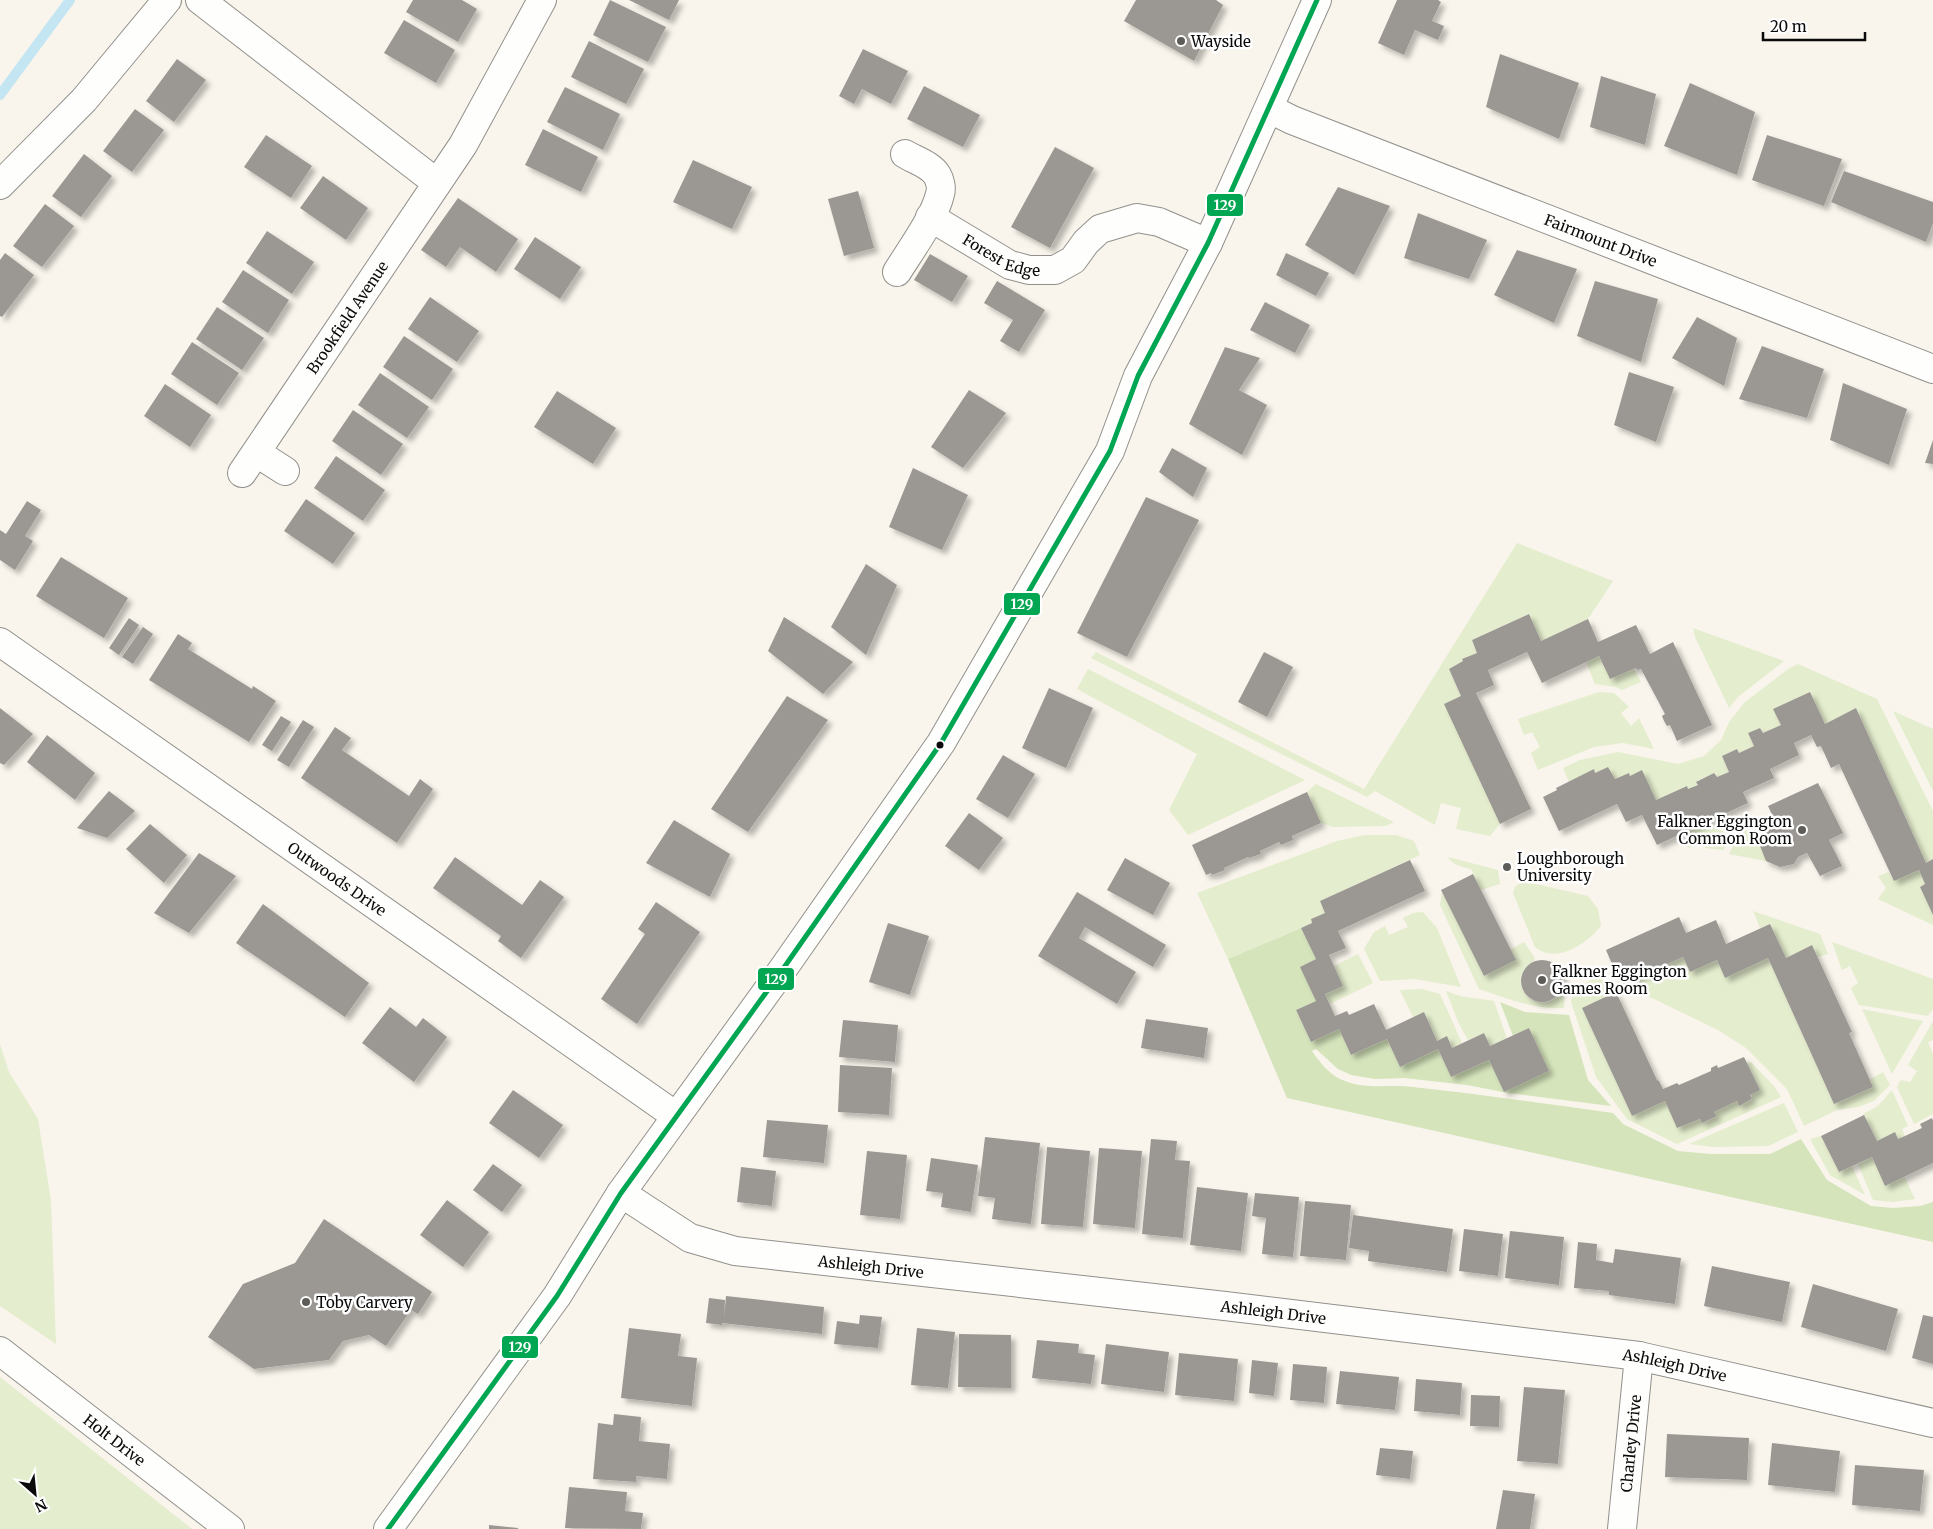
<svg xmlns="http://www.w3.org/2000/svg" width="1933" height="1529" font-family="Merriweather,serif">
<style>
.green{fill:#e4edcd}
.forest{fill:#d5e4bb}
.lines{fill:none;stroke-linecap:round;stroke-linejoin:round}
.stream{stroke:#c4e6f2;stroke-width:10}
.building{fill:#9b9893;filter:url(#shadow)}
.minor-casing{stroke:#92908c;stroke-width:30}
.tertiary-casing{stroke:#92908c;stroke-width:30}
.minor{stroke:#fefefc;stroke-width:28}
.tertiary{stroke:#fefefc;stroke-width:28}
.bus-1-casing{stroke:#fff;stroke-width:9}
.bus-1{stroke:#00a651;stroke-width:5}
.poi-dot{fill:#5e5c59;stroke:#fff;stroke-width:2}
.bus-dot{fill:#0a0a0a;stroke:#fff;stroke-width:2}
.labels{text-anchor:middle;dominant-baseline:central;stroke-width:5;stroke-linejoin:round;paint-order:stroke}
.poi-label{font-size:15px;fill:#0a0a0a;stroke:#fff;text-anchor:start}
.street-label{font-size:15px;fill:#0a0a0a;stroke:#fff}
.line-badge{stroke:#fff;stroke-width:2}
.badge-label{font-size:14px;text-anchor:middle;font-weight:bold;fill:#fff}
</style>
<defs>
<filter id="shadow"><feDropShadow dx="4.5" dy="4.5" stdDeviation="2.5" flood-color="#0004"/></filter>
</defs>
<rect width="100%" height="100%" fill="#f9f5ec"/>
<g class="green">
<path d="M1517,543L1613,581L1588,619L1541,641L1528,614L1472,640L1477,653L1463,659V661L1449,669L1461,696L1500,824L1490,836L1456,829L1461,808L1441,803L1435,825L1375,791L1367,797L1091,658L1096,652L1364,789Z"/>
<path d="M1693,628L1784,661L1738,697L1729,708L1695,637Z"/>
<path d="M1599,656L1610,679L1634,669L1641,682L1622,690L1616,687L1595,684L1586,662Z"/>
<path d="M1798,664L1877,699L1933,811V859L1926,863L1856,708L1825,724L1810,692L1774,709L1781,725L1763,733L1760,728L1748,733L1754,746L1739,753L1737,749L1722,756L1729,772L1717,777L1714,773L1697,781L1698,785L1688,789L1686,786L1656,800L1642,771L1630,776L1629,773L1615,779L1608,767L1595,773L1594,770L1569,782L1563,768L1580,760L1618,752L1678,764L1704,756L1721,740L1729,722L1745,702L1788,669Z"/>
<path d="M1088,669L1305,780L1188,835L1169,810L1197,754L1077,689Z"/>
<path d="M1599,692L1614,693L1629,707L1621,713L1631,726L1639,718L1654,749L1623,743L1594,747L1538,770L1531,753L1540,747L1532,732L1524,735L1518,719Z"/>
<path d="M1893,711L1933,729V791Z"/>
<path d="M1316,784L1394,822L1386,826L1333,827L1321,823L1307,792Z"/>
<path d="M1707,821L1732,837L1723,850L1705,848L1706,842L1693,841L1691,848L1687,847L1688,831Z"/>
<path d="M1760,823L1764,826L1760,846L1766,861L1729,854L1740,833Z"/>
<path d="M1364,835H1396L1414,841L1420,855L1320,901L1325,913L1311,919L1312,923L1228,959L1197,893L1337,841Z"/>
<path d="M1448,857L1498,870L1500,884L1481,890L1471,869C1463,867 1452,865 1448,857Z"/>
<path d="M1919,870L1925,884L1920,887L1933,915V925L1878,899L1886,888L1878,876L1889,872L1894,881Z"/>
<path d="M1523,881L1588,896L1598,909L1601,926C1587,943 1557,965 1535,947L1513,893L1515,887Z"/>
<path d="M1442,892L1484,976L1515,960L1510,950L1524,942L1535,958C1532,966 1523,968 1521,977C1518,992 1533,1006 1548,1002C1553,1000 1557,996 1561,992L1565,993L1564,1008C1535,1010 1506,998 1479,989L1440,905Z"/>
<path d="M1753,911L1820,934L1828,954L1818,957L1812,945L1786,958L1770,924L1760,928Z"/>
<path d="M1423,912L1437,928L1461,987L1415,979L1380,981L1364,949L1374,932L1385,926L1389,935L1408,927L1403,918L1413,913Z"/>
<path d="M1832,942L1933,979V1009L1928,1016L1859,1005L1851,988L1858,983L1850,966L1842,970Z"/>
<path d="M1358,954L1373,983L1330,1004L1325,994L1334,966Z"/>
<path d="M1683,957L1690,972L1717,960L1725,977L1768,958L1834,1104L1873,1087L1870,1079L1883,1072L1890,1085L1874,1101L1858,1107L1837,1110L1804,1126L1787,1089L1746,1048L1718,1030L1654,999L1621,985Z"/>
<path d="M1594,978L1605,980L1614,988L1612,994L1582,1008L1632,1116L1665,1101L1678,1128L1700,1119L1702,1123L1717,1116L1714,1112L1737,1101L1739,1105L1752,1100L1747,1063L1751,1062L1774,1086L1781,1097L1677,1144L1627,1119L1596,1077L1571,1002L1574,985L1585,984Z"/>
<path d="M1422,989L1440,994L1462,1043L1452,1048L1447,1036L1437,1041L1424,1013L1413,1017L1400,990Z"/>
<path d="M1446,991L1460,996L1494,1001L1507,1039L1490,1046L1484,1033L1468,1040L1459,1024Z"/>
<path d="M1862,1009L1923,1021L1892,1074Z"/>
<path d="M1933,1021V1040L1928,1042L1933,1054V1114L1914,1124L1897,1087L1901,1080L1910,1082L1917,1071L1908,1065Z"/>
<path d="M0,1044L9,1072L38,1119L51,1201L56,1344L0,1306Z"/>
<path d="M1892,1090L1908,1126L1902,1129L1905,1136L1898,1139L1895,1133L1877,1141L1863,1114L1878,1106Z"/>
<path d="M1784,1103L1798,1132L1768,1146L1714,1147L1689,1144Z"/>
<path d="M1821,1136L1839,1172L1852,1166L1865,1195L1830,1175L1810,1139Z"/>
<path d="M1872,1157L1904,1176L1915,1199L1893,1202L1873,1200L1858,1164Z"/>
<path d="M0,1377L192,1529H0Z"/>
</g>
<path class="forest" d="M1301,928L1316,959L1301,967L1316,1001L1296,1010L1311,1042L1339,1029L1351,1055L1387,1039L1400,1067L1438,1049L1451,1077L1489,1060L1504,1091L1549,1071L1529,1028L1513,1036L1500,1002L1525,1012L1569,1015L1588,1080L1611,1106L1508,1093L1467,1085L1404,1078L1375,1079L1351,1075L1338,1069L1316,1049L1312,1051C1319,1062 1332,1077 1345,1081C1368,1090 1389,1084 1413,1087C1479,1094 1546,1104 1613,1113L1623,1124L1678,1151L1711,1154H1770L1801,1139L1827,1180L1871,1206L1893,1208L1920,1206L1933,1202V1242L1287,1098L1228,959Z"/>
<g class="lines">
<path class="stream" d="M0,95L70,0"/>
</g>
<g class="building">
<path d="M413,0H462L477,9L458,42L406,12Z"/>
<path d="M610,0L666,27L648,62L593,35Z"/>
<path d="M629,0H679L669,20Z"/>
<path d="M1136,0H1216L1223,5L1194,61L1124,21Z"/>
<path d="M1397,0H1438L1441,2L1432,21L1444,26L1438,40L1415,30L1404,55L1378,43Z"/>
<path d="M404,20L455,50L436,83L384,53Z"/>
<path d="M589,41L644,69L626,104L571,77Z"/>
<path d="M863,49L908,71L891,104L862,89L854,104L839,96Z"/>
<path d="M1500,54L1579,83L1559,139L1486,107Z"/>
<path d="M177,59L206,80L174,122L146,101Z"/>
<path d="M1601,76L1656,94L1645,145L1590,127Z"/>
<path d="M1690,83L1755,112L1737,175L1664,146Z"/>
<path d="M924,86L980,115L963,147L907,119Z"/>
<path d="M565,87L620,114L603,150L547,122Z"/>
<path d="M135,109L164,130L132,172L103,151Z"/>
<path d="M543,129L598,157L581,192L525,165Z"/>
<path d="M266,135L312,166L291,198L244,167Z"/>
<path d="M1767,135L1842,159L1824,206L1752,180Z"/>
<path d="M1055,147L1094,168L1050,248L1011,227Z"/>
<path d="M84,154L112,176L81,217L52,196Z"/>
<path d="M693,160L752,187L732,229L673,202Z"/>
<path d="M1844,171L1933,202V223L1926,242L1831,202Z"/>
<path d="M323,176L368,208L346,240L300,208Z"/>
<path d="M1338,187L1390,206L1354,275L1305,245Z"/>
<path d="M858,191L874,248L844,256L828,199Z"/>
<path d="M458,198L518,239L496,272L460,247L446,267L421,250Z"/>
<path d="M45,204L74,226L42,267L13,246Z"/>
<path d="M1418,213L1487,240L1469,279L1404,258Z"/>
<path d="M267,231L314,262L292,294L246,263Z"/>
<path d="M535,237L581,267L560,299L514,269Z"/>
<path d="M1517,250L1577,269L1554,323L1494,295Z"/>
<path d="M5,253L34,275L2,317L0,316V260Z"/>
<path d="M1286,253L1329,273L1316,296L1276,275Z"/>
<path d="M930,254L968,276L952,302L914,280Z"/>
<path d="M243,270L289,300L268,333L222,302Z"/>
<path d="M997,281L1045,310L1019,352L1000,341L1013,320L984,303Z"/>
<path d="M1595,281L1658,299L1641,362L1577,336Z"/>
<path d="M430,297L479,331L457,362L408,329Z"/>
<path d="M1265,302L1310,325L1295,353L1250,330Z"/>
<path d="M217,307L264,338L242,370L196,339Z"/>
<path d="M1697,317L1737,338L1724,386L1672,358Z"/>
<path d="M404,336L453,369L432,400L383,367Z"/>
<path d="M192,342L239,373L217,405L171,374Z"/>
<path d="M1762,346L1824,369L1807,418L1739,399Z"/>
<path d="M1225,347L1260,358L1239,390L1267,405L1242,455L1189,424Z"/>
<path d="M1629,372L1674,387L1656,442L1614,425Z"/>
<path d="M380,373L429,407L407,438L358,405Z"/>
<path d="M1843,383L1907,409L1889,465L1830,440Z"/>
<path d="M165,384L211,415L190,447L144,416Z"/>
<path d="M969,390L1006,413L963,468L931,447Z"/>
<path d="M557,391L616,428L593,464L534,427Z"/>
<path d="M353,410L403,444L381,475L332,441Z"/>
<path d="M1933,440V464L1925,463Z"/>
<path d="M1172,448L1207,468L1193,497L1159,472Z"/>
<path d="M336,456L385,490L363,521L314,488Z"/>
<path d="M913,468L968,495L942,550L889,527Z"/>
<path d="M1146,497L1199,520L1127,657L1077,633Z"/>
<path d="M306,499L355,533L333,564L284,531Z"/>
<path d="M27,501L41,510L25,536L33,541L15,570L0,560V530L6,534Z"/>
<path d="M61,557L128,598L104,638L36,596Z"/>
<path d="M866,564L897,585L866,655L831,627Z"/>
<path d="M1529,614L1541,641L1588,619L1598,642L1636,625L1650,654L1673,642L1712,725L1677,741L1670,725L1667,726L1664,721L1662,716L1665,714L1641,669L1637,670L1636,668L1610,679L1599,656L1542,683L1527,652L1488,670L1494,685L1476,693L1531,809L1500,824L1444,704L1461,696L1449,669L1463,661L1462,659L1477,653L1472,640Z"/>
<path d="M784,617L853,662L823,694L768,651Z"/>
<path d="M129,618L139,625L119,655L109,648Z"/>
<path d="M143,627L153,634L133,664L122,657Z"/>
<path d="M178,634L192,643L188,649L252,689L253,686L276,701L249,742L149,680Z"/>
<path d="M1264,652L1293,667L1267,717L1238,702Z"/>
<path d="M1049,688L1093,708L1066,768L1022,748Z"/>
<path d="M1810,692L1825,724L1856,708L1926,863L1933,859V915L1920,887L1925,884L1919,870L1894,881L1839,764L1831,768L1821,746L1817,747L1811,735L1794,743L1799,755L1770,769L1774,778L1743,792L1748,803L1657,845L1642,815L1626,822L1617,804L1559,831L1543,797L1557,790L1556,788L1594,769L1595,773L1608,767L1615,779L1629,773L1630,776L1642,770L1656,800L1687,786L1688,789L1698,785L1696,782L1714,773L1717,777L1729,772L1722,756L1737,749L1739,753L1754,746L1748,733L1760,728L1763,733L1781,725L1773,709Z"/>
<path d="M787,696L828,720L748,832L711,809Z"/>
<path d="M0,708L33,734L4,765L0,763Z"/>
<path d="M281,716L291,722L272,751L262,745Z"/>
<path d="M303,720L314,727L289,767L277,760Z"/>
<path d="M335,727L351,738L342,750L409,796L420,779L433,789L397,843L301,778Z"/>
<path d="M47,735L95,773L75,800L27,762Z"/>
<path d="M1003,755L1035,774L1008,818L976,799Z"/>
<path d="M1818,783L1843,833L1829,840L1842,866L1820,876L1807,853L1798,857L1794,864L1780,867L1766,861L1760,846L1764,826L1775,821L1768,806Z"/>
<path d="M109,791L135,811L107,838L77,828Z"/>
<path d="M1307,792L1321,823L1292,836L1293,840L1281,845L1279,842L1260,851L1261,854L1249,858L1248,857L1224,868L1225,870L1212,875L1211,873L1206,875L1192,845Z"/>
<path d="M969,813L1003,838L979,870L945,846Z"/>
<path d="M674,820L730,854L710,897L646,863Z"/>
<path d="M150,824L187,855L164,883L126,849Z"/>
<path d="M199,853L236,876L189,933L154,913Z"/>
<path d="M455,857L522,905L540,880L564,897L521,958L498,941L501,936L433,888Z"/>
<path d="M1125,858L1170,883L1153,915L1107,890Z"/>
<path d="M1410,860L1425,891L1338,931L1346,948L1329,955L1343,986L1325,994L1335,1016L1347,1011L1349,1015L1374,1004L1386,1030L1424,1012L1437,1041L1447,1036L1452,1048L1484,1033L1490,1046L1529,1028L1549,1071L1504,1092L1489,1060L1451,1077L1438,1049L1400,1067L1387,1039L1351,1055L1339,1029L1311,1042L1296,1010L1316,1001L1300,967L1316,959L1301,928L1312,923L1311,919L1325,913L1320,901Z"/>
<path d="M1473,874L1516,960L1484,976L1441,890Z"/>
<path d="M1077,892L1166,945L1153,967L1085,927L1079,938L1136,972L1117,1004L1038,956Z"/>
<path d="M656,902L700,932L637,1024L601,999L645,934L638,929Z"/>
<path d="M263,904L369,983L345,1017L236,943Z"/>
<path d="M1679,917L1686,933L1716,920L1726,944L1770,924L1786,958L1812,945L1852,1032L1849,1033L1873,1087L1834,1104L1768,958L1725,978L1717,960L1690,972L1683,957L1621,985L1606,950Z"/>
<path d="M888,923L929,936L910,995L869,982Z"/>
<circle cx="1542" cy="981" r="21"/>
<path d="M1616,992L1657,1080L1659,1081L1663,1089L1677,1083L1679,1085L1711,1071V1068L1717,1065L1718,1068L1744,1057L1760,1090L1750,1095L1752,1099L1739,1106L1737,1101L1714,1112L1717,1116L1702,1123L1700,1119L1677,1128L1665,1101L1632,1116L1582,1008Z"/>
<path d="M390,1007L416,1027L423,1018L447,1037L414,1082L362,1043Z"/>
<path d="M1146,1019L1208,1028L1204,1058L1141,1048Z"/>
<path d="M843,1020L898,1025L895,1062L839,1057Z"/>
<path d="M840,1065L892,1068L889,1115L838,1112Z"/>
<path d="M513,1090L563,1125L539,1158L489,1123Z"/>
<path d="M1864,1115L1877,1141L1895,1132L1898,1139L1905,1136L1922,1128L1920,1124L1932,1118L1933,1121V1163L1885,1186L1872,1157L1839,1172L1821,1136Z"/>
<path d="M767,1120L828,1125L824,1163L763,1157Z"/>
<path d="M985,1137L1040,1143L1031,1224L992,1219L995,1198L978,1196Z"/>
<path d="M1151,1139L1177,1141L1175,1160L1190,1161L1183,1238L1142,1234Z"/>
<path d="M1047,1147L1090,1151L1083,1227L1041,1224Z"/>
<path d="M1099,1148L1142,1151L1135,1228L1093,1224Z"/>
<path d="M867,1151L907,1155L900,1219L860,1215Z"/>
<path d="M931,1158L978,1165L971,1212L941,1207L943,1193L926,1191Z"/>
<path d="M493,1164L522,1185L502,1212L473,1190Z"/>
<path d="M741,1167L776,1171L772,1206L737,1202Z"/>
<path d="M1197,1187L1248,1193L1241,1251L1190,1245Z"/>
<path d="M1255,1193L1299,1197L1293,1257L1262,1254L1266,1218L1252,1216Z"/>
<path d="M447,1200L489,1232L463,1267L420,1235Z"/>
<path d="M1305,1201L1351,1205L1346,1260L1300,1256Z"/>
<path d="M1353,1215L1453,1229L1447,1272L1368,1261L1369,1251L1349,1248Z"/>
<path d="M324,1219L432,1292L418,1314L411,1310L386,1346L369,1335L343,1341L329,1360L254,1369L208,1337L243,1284L295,1263Z"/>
<path d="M1464,1229L1503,1234L1498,1276L1459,1271Z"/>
<path d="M1510,1231L1564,1237L1559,1285L1505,1278Z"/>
<path d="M1578,1242L1597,1244L1596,1260L1613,1263L1615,1249L1681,1258L1675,1304L1609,1295V1291L1574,1288Z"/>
<path d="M1712,1266L1790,1282L1782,1322L1704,1306Z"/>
<path d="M1813,1284L1898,1309L1886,1351L1801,1327Z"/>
<path d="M726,1296L824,1307L822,1334L722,1323V1325L706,1323L709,1298L725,1300L724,1319Z"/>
<path d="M860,1315L882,1317L878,1348L834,1344L837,1321L859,1324Z"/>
<path d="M1923,1315L1933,1317V1364L1912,1358Z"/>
<path d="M629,1328L681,1334L678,1356L697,1358L692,1406L621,1398Z"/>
<path d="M917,1328L955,1332L948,1388L911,1385Z"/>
<path d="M959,1334L1011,1335V1388L958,1387Z"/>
<path d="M1037,1340L1079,1344L1078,1353L1095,1355L1091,1384L1032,1378Z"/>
<path d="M1106,1344L1169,1352L1164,1392L1101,1384Z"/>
<path d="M1179,1353L1238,1359L1234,1401L1175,1395Z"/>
<path d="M1252,1360L1278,1363L1274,1396L1249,1393Z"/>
<path d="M1293,1364L1327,1367L1324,1403L1290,1400Z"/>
<path d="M1340,1371L1399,1377L1395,1410L1336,1404Z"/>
<path d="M1416,1379L1462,1383L1460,1415L1414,1411Z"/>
<path d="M1524,1387L1565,1390L1558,1464L1517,1461Z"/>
<path d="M1471,1395L1500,1396L1499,1427L1470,1426Z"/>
<path d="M614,1414L641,1417L639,1441L670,1444L667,1479L636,1476V1482L593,1479L598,1423L613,1425Z"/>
<path d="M1667,1434L1749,1438L1747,1480L1665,1477Z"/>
<path d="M1772,1443L1840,1451L1835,1492L1768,1485Z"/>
<path d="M1380,1448L1413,1451L1410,1479L1376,1475Z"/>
<path d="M1855,1465L1924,1470L1920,1511L1852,1505Z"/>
<path d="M569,1487L627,1492L625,1511L643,1513L641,1529L565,1528Z"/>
<path d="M1503,1490L1535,1494L1530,1529H1496Z"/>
<path d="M489,1525L518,1528V1529H489Z"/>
</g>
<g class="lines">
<defs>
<g id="minor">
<path d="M200,0L437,183"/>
<path id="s1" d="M1270,109L1292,120L1933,369"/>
<path d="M0,185L84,100L167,0"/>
<path id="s2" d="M930,217L1010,265L1029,270H1055L1073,260L1086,242L1100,229L1137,218L1159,222L1208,243"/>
<path d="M897,272C910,251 935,217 940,194C942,188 940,180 937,175C931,165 915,160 905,154"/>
<path d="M257,453L285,471"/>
<path id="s3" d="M242,473L463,145L542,0"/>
<path id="s4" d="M0,642L676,1116"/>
<path id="s5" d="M621,1193L690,1238L735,1251L1225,1306L1639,1356L1933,1423"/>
<path id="s6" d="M0,1351L230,1529"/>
<path id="s7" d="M1622,1529L1639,1356"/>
</g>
<path id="tertiary" d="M388,1529L557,1296L621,1193L778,976L941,743L1110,451L1138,376L1208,243L1317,0"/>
</defs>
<use href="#minor" class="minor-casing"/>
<use href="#tertiary" class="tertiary-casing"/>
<use href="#minor" class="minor"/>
<use href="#tertiary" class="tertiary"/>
<defs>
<path id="bus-1" d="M388,1529L557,1296L621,1193L778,976L941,743L1110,451L1138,376L1208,243L1317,0"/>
</defs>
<use href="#bus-1" class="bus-1-casing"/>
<use href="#bus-1" class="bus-1"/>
</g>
<g class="poi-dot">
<circle cx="1181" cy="41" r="5"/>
<circle cx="1802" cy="830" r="5"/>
<circle cx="1507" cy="867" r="5"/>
<circle cx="1542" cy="980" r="5"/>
<circle cx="306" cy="1302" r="5"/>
</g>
<circle class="bus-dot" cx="940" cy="745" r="4.5"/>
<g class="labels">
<g class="poi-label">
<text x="1191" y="41">Wayside</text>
<text x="1792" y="821" text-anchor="end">Falkner Eggington<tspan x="1792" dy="17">Common Room</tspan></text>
<text x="1517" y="858">Loughborough<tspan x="1517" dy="17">University</tspan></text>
<text x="1552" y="971">Falkner Eggington<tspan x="1552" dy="17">Games Room</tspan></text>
<text x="316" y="1302">Toby Carvery</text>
</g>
<g class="street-label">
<text stroke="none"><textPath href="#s1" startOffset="356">Fairmount Drive</textPath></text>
<text stroke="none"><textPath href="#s2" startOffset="82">Forest Edge</textPath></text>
<text stroke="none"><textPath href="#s3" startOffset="188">Brookfield Avenue</textPath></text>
<text stroke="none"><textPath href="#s4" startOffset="412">Outwoods Drive</textPath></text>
<text stroke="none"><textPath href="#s5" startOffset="266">Ashleigh Drive</textPath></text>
<text stroke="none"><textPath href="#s5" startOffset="671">Ashleigh Drive</textPath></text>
<text stroke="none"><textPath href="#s5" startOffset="1076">Ashleigh Drive</textPath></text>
<text stroke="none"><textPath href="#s6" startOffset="145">Holt Drive</textPath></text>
<text stroke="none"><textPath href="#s7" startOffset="86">Charley Drive</textPath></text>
</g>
</g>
<g class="line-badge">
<rect x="1206" y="193" width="38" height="24" rx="5" fill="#00a651"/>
<rect x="1003" y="592" width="38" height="24" rx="5" fill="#00a651"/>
<rect x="757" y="967" width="38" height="24" rx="5" fill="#00a651"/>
<rect x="501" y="1335" width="38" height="24" rx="5" fill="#00a651"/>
</g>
<g class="badge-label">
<text x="1225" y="210">129</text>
<text x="1022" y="609">129</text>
<text x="776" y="984">129</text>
<text x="520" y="1352">129</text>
</g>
<g transform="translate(35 1494) rotate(153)" stroke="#ffffff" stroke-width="4" paint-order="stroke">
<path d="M0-4L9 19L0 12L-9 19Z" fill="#0a0a0a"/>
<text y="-8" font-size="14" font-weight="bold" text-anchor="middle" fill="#0a0a0a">N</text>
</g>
<path d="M1763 32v8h102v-8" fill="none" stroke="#0a0a0a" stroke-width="2.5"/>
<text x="1770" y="32" font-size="15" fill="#0a0a0a" stroke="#ffffff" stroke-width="4" paint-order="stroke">20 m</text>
</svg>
